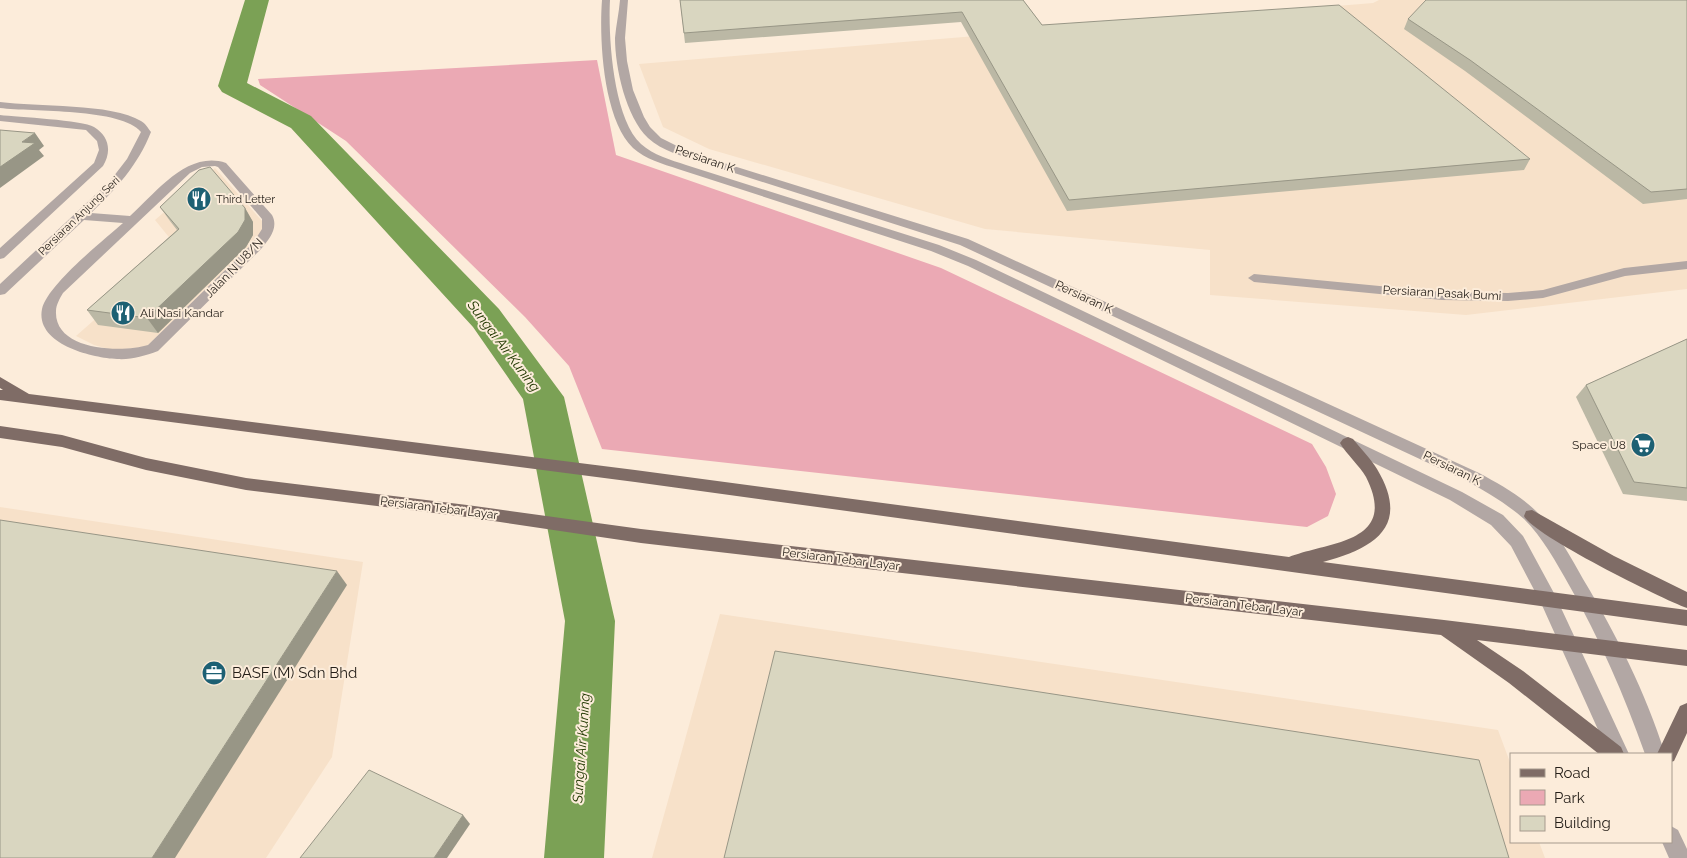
<svg xmlns="http://www.w3.org/2000/svg" width="1687" height="858" font-family="Raleway,sans-serif">
<style>
.built{fill:#f7e1c9}
.green{fill:#eba9b4}
.lines{fill:none;stroke-linecap:round;stroke-linejoin:round}
.river{fill:#7ba155;fill-rule:evenodd}
.minor{fill:#b2a7a4;fill-rule:evenodd}
.major{fill:#7f6c66;fill-rule:evenodd}
.wall{fill:#bbb8a5}
.shaded-wall{fill:#989686}
.building{fill:#d9d6c0;stroke:#989686}
.labels{text-anchor:middle;dominant-baseline:central;stroke-width:4;stroke-linejoin:round;paint-order:stroke}
.far-poi-label{font-size:11px;fill:#251f19;stroke:#fcecda;text-anchor:start}
.far-street-label{font-size:11px;fill:#251f19;stroke:#fcecda}
.street-label{font-size:12px;fill:#251f19;stroke:#fcecda}
.poi-label{font-size:12px;fill:#251f19;stroke:#fcecda;text-anchor:start}
.water-label{font-size:14px;font-style:italic;fill:#213800;stroke:#fcecda}
.near-poi-label{font-size:15px;fill:#251f19;stroke:#fcecda;text-anchor:start}
</style>
<rect width="100%" height="100%" fill="#fcecda"/>
<g class="built">
<path d="M1379,0H1687V289L1466,315L1210,295V250L985,229L709,149L663,127L639,64L1373,3Z"/>
<path d="M215,168L263,222L262,231L251,245L146,347L112,350L94,345L76,336L177,247L155,220Z"/>
<path d="M0,507L363,562L332,757L266,858H0Z"/>
<path d="M720,614L1498,730L1511,765V842H1539L1545,858H652Z"/>
</g>
<path class="green" d="M597,60L616,155L941,268L1312,444L1326,467L1336,494L1328,516L1307,527L602,449L569,366L525,317L346,141L260,85L258,79Z"/>
<g class="lines">
<path class="river" d="M245,0H269L247,83L311,116L499,309L564,397L615,621L604,858H544L565,621L523,399L473,327L291,128L222,92L218,86Z"/>
<g class="minor">
<path d="M602,0H610C608,36 613,118 641,144C653,155 671,160 686,165L939,245L976,260L1462,492L1503,515L1523,536L1555,595L1629,754H1609L1541,603L1511,546L1491,525L1450,500L968,266L931,251L678,169C663,164 645,159 633,148C603,119 599,39 602,0Z"/>
<path d="M620,0H628L625,38L627,61L633,90L644,117L650,127L661,138L681,148L708,158L968,239L1479,473C1501,485 1523,497 1541,516C1558,534 1571,557 1583,579C1616,634 1646,693 1665,754H1645C1624,695 1600,639 1569,585C1556,562 1543,538 1524,519C1507,504 1487,492 1467,481L960,245L700,162C683,156 662,151 648,138C626,117 615,68 615,38C616,25 619,13 620,0Z"/>
<path d="M0,102C36,107 112,103 141,121C145,123 148,128 151,132C138,165 116,189 91,213L130,216C156,193 187,150 226,163L272,215C279,228 269,239 261,249L158,351C144,356 131,360 117,359C92,358 35,344 42,309C48,284 103,241 123,223L84,220L5,294L0,295V284L110,181L127,159L141,132C122,108 32,112 0,108ZM215,166L218,167L262,219V229L253,243L148,345C122,353 54,351 56,311C56,305 60,298 63,293L190,173L202,167Z"/>
<path d="M0,115C17,117 83,120 94,127C109,136 112,151 103,166L4,258L0,259V248L94,163L99,150L97,141L86,130L0,121Z"/>
<path d="M1687,261V269L1625,276L1543,298L1508,301L1442,300L1254,282L1248,278L1254,274L1442,292L1508,293L1543,290L1624,268Z"/>
<path d="M1671,826L1678,830L1687,849V858H1669L1662,842H1671Z"/>
</g>
<g class="major">
<path d="M0,377L29,394L635,470L1289,557C1331,541 1399,543 1366,477C1359,465 1347,455 1340,443L1343,439L1348,437L1353,439C1361,449 1371,459 1377,469C1411,526 1375,548 1323,562L1687,610V626L635,482L0,400V390H3L0,388Z"/>
<path d="M0,426L62,435L146,458L246,478L467,505L641,529L1444,620L1687,650V666L1477,640L1523,671L1621,747L1624,754H1599L1509,683L1441,635L641,543L467,517L246,490L146,470L62,447L0,438Z"/>
<path d="M1532,510L1614,556L1687,592V608C1662,599 1533,535 1524,516L1526,511Z"/>
<path d="M1687,703V733L1674,761L1671,762V754H1657L1680,706Z"/>
</g>
</g>
<g class="wall">
<path d="M680,0H1023L1042,25L1530,159L1524,170L1067,211L961,22L685,43Z"/>
<path d="M1687,0V199L1643,204L1465,71L1404,29L1408,19Z"/>
<path d="M160,207L245,208L253,222V235L246,247L158,333L98,325L87,310L177,230L170,221Z"/>
<path d="M1687,339V501L1623,494L1576,397L1586,385Z"/>
</g>
<g class="shaded-wall">
<path d="M35,133L44,146L39,150L44,156L0,188V167L22,142Z"/>
<path d="M245,208L253,222V235L246,247L158,333L147,318Z"/>
<path d="M337,571L347,585L175,858H152Z"/>
<path d="M463,815L470,824L447,858H434Z"/>
</g>
<g class="building">
<path d="M680,0H1023L1042,25L1339,5L1530,159L1069,200L962,12L684,33Z"/>
<path d="M1426,0H1687V189L1651,192L1470,60L1408,19Z"/>
<path d="M0,130L35,133L22,142L35,143L0,167Z"/>
<path d="M210,167L245,208V220L238,232L147,318L87,310L179,229L160,207L199,170Z"/>
<path d="M1687,339V488L1634,482L1586,385Z"/>
<path d="M0,520L337,571L152,858H0Z"/>
<path d="M775,651L1479,760L1509,858H724Z"/>
<path d="M369,770L463,815L434,858H300Z"/>
</g>
<defs>
<symbol id="restaurant-disc" viewBox="-11 -11 22 22"><circle r="9.5" fill="#1d6073" stroke="#fcecda"/><path d="M-5-6h1v4h1v-4h1v4h1v-4h1v5L-1.5 .5V6h-2V.5L-5-1ZM5-6V6H3V1.5H1.5Q1.5-4 5-6Z" fill="#fff"/></symbol>
<symbol id="supermarket-disc" viewBox="-11 -11 22 22"><circle r="9.5" fill="#1d6073" stroke="#fcecda"/><path d="M-6-5.5h2.5l.6 2H6L4.5 2H-2.5L-4.4-4H-6ZM-1.5 3.2a1.3 1.3 0 1 0 .1 0ZM3 3.2a1.3 1.3 0 1 0 .1 0Z" fill="#fff"/></symbol>
<symbol id="office-disc" viewBox="-11 -11 22 22"><circle r="9.5" fill="#1d6073" stroke="#fcecda"/><path d="M-6-3h4V-5.5h4V-3h4V5H-6ZM-1-4.5V-3h2v-1.5ZM-6 0V1H6V0Z" fill="#fff"/></symbol>
</defs>
<g fill-rule="evenodd">
<use href="#restaurant-disc" x="185" y="185" width="28" height="28"/>
<use href="#restaurant-disc" x="109" y="299" width="28" height="28"/>
<use href="#supermarket-disc" x="1629" y="431" width="28" height="28"/>
<use href="#office-disc" x="200" y="659" width="28" height="28"/>
</g>
<g class="labels">
<g class="far-poi-label">
<text x="216" y="199">Third Letter</text>
</g>
<g class="far-street-label">
<text transform="translate(79 216) rotate(-44)">Persiaran Anjung Seri</text>
</g>
<g class="street-label">
<text transform="translate(705 159) rotate(19)">Persiaran K</text>
<text transform="translate(234 268) rotate(-46)">Jalan N U8/N</text>
<text transform="translate(1442 293) rotate(3)">Persiaran Pasak Bumi</text>
<text transform="translate(1084 297) rotate(25)">Persiaran K</text>
<text transform="translate(1452 468) rotate(26)">Persiaran K</text>
<text transform="translate(439 508) rotate(7)">Persiaran Tebar Layar</text>
<text transform="translate(841 559) rotate(7)">Persiaran Tebar Layar</text>
<text transform="translate(1244 605) rotate(7)">Persiaran Tebar Layar</text>
</g>
<g class="poi-label">
<text x="140" y="313">Ali Nasi Kandar</text>
<text x="1626" y="445" text-anchor="end">Space U8</text>
</g>
<g class="water-label">
<text transform="translate(504 346) rotate(53)">Sungai Air Kuning</text>
<text transform="translate(581 748) rotate(-86)">Sungai Air Kuning</text>
</g>
<g class="near-poi-label">
<text x="232" y="673">BASF (M) Sdn Bhd</text>
</g>
</g>
<rect x="1510" y="753" width="162" height="90" fill="#fcecda" stroke="#a69a8d"/>
<rect x="1520" y="769" width="25" height="8" fill="#7f6c66" stroke="#a69a8d"/>
<text x="1554" y="778" font-size="15" fill="#251f19">Road</text>
<rect x="1520" y="790" width="25" height="15" fill="#eba9b4" stroke="#a69a8d"/>
<text x="1554" y="803" font-size="15" fill="#251f19">Park</text>
<rect x="1520" y="816" width="25" height="15" fill="#d9d6c0" stroke="#a69a8d"/>
<text x="1554" y="828" font-size="15" fill="#251f19">Building</text>
</svg>
